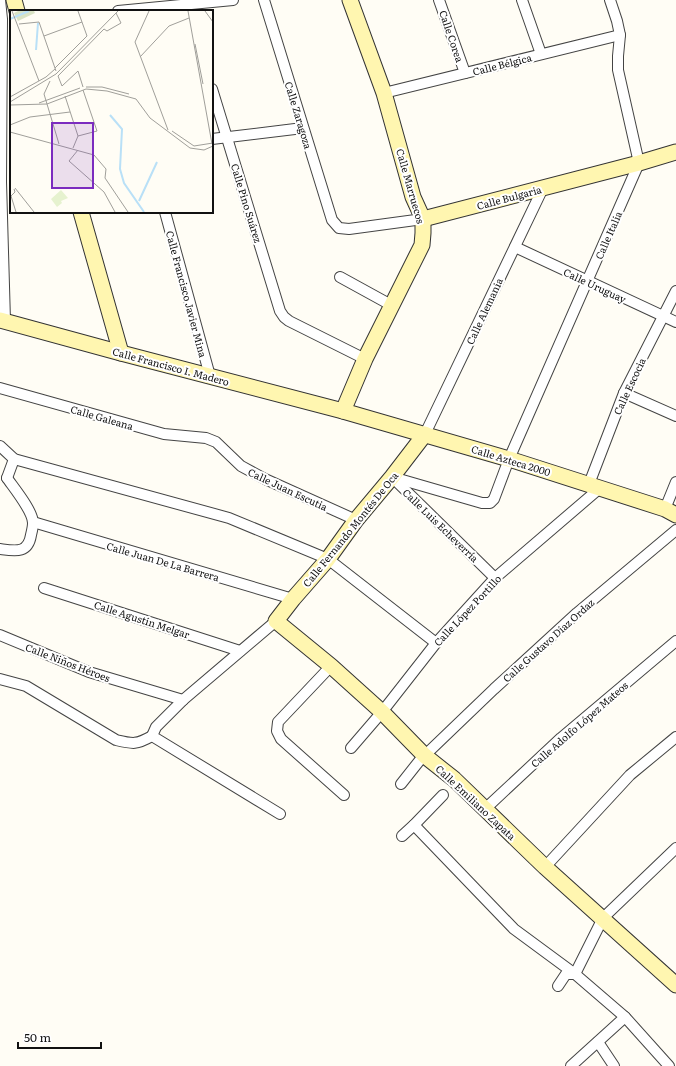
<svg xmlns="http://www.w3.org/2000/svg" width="676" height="1066" font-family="Literata,serif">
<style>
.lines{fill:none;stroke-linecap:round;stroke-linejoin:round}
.street-casing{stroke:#444;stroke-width:12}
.secondary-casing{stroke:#333;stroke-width:17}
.street{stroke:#fff;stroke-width:10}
.secondary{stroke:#fff6b0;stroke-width:15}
.labels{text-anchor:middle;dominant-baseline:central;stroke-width:4;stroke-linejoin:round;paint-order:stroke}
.street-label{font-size:10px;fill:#111;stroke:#fff}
.inset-river{fill:none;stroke:#b9e0f7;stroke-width:2}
.inset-road{fill:none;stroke:#a09f9a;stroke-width:1}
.view{fill:#7b2cbf;fill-opacity:0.15;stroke:#7b2cbf;stroke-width:2}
.inset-edge{fill:none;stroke:#111;stroke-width:2}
</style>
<rect width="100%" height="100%" fill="#fffdf5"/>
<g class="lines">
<defs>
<g id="street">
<path d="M0,0L2,19L1,182L5,321"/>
<path d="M264,0L332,220L339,228L349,229L423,219"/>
<path d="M439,0L465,73"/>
<path d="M522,0L541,54"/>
<path d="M118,11L233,0"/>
<path d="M212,89L280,311L284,317L289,321L365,359"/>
<path d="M384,93L620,35"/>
<path d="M212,139L303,128"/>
<path d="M165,212L210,376"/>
<path d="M515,247L676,322"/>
<path d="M340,277L391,305"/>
<path d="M0,388L164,434L206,438L216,442L241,466L265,479L356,520"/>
<path d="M624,393L676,416"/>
<path d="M425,434L543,188"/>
<path d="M0,446L14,459L229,518L328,559L436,643"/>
<path d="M392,477L482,503H490L494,499L509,459L639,163L618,70V56L620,35L617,21L610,0"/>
<path d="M7,478L14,459"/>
<path d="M393,478L495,578"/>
<path d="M589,484L624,393L676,291"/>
<path d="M665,509L676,482"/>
<path d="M33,522L293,599"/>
<path d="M0,549C15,551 28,554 31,535C32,531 33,527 33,523C33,511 14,488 7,478"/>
<path d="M44,588L240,651"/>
<path d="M276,621L183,700L156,727L152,736L280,814"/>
<path d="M0,635L89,672L183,700"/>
<path d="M331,666L278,722L277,731L281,739L344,795"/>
<path d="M0,679L26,686L116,740C133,744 136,745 152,736"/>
<path d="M351,748L382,712L436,643L495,578L600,488"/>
<path d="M401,784L420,760L494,689L577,613L676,530"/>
<path d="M485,809L561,738L676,641"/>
<path d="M414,825L514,929L575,974L625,1017L669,1066"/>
<path d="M402,836L414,825L443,795"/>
<path d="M545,867L630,775L676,737"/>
<path d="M575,974L603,918L676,848"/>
<path d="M558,986L566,974H575"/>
<path d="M598,1042L614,1066"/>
<path d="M571,1066L625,1017"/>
</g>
<g id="secondary">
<path d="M14,0L17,11"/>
<path d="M81,212L121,353"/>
<path d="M423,219L639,163L676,152"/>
<path d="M0,320L121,353L343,411L509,459L665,509L676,515"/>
<path d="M343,411L365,359L422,245L423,233V219L413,197L384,93L350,0"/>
<path d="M425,434L392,477L356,520L328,559L293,599L276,621L331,666L382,712L425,756L454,779L545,867L676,985"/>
</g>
</defs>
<use href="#street" class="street-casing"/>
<use href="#secondary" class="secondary-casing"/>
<use href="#street" class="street"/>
<use href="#secondary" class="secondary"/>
</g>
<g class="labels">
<g class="street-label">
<text transform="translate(452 36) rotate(71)">Calle Corea</text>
<text transform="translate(502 64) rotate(-14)">Calle Bélgica</text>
<text transform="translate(299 115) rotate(73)">Calle Zaragoza</text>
<text transform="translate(411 186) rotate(74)">Calle Marruecos</text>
<text transform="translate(509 197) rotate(-15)">Calle Bulgaria</text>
<text transform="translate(247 203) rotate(73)">Calle Pino Suárez</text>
<text transform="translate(608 235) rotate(-66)">Calle Italia</text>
<text transform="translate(595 285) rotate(25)">Calle Uruguay</text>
<text transform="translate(187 294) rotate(75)">Calle Francisco Javier Mina</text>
<text transform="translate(484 311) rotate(-65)">Calle Alemania</text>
<text transform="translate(171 366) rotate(15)">Calle Francisco I. Madero</text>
<text transform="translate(629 386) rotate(-65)">Calle Escocia</text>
<text transform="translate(102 417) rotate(16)">Calle Galeana</text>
<text transform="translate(511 460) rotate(17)">Calle Azteca 2000</text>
<text transform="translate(288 489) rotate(25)">Calle Juan Escutia</text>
<text transform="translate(441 525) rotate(44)">Calle Luis Echeverría</text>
<text transform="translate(350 529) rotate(-51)">Calle Fernando Montés De Oca</text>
<text transform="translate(163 561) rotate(16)">Calle Juan De La Barrera</text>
<text transform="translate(467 610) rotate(-47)">Calle López Portillo</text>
<text transform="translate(142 619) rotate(18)">Calle Agustín Melgar</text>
<text transform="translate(548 640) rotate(-42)">Calle Gustavo Díaz Ordaz</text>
<text transform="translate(68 662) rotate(21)">Calle Niños Héroes</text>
<text transform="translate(579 724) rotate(-41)">Calle Adolfo López Mateos</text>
<text transform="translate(476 802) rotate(43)">Calle Emiliano Zapata</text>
</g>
</g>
<g transform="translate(10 10)">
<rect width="203" height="203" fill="#fffdf5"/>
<path d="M8,1H24L25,3L8,11L4,3Z" fill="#d9e3c4"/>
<path d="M51,180L58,188L51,191L52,193L47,197L41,189Z" fill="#e6f2cf"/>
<path class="inset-river" d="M0,9L19,1M26,40L28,13M100,105L112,119L110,159L114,173L134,202M129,191L147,152"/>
<path class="inset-road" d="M2,1L29,71M139,1L125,32L158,120M178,1L202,134M195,1L203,12M9,14L29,12L46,61M34,26L72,12M185,34L193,74M130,47L159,16L179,8M45,58L77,26L68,1M48,66L94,19L97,21L111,13L106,3M48,66L52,76L68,61L73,77M40,71L34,84L49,134M76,77H92L119,84M55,86L68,126L63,138M0,87L36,67L45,59M0,92L46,64L108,1M29,93L70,78M0,95L37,94L76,79L97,81L126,89L140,108L180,138L194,140L203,136M0,115L20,107L60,102M162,121L184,136L203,133M0,122L84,145L96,159L95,168L118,202M68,126L87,121L73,80M68,140L59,151L94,182L105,202M5,178L24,202M4,179L5,182L1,186L6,202"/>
<path class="view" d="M42,113H83V178H42Z"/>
<rect width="203" height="203" class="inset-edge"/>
</g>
<path d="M18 1042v6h83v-6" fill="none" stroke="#111111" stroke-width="2"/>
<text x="24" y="1042" font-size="12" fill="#111111" stroke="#ffffff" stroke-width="3" paint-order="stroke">50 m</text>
</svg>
